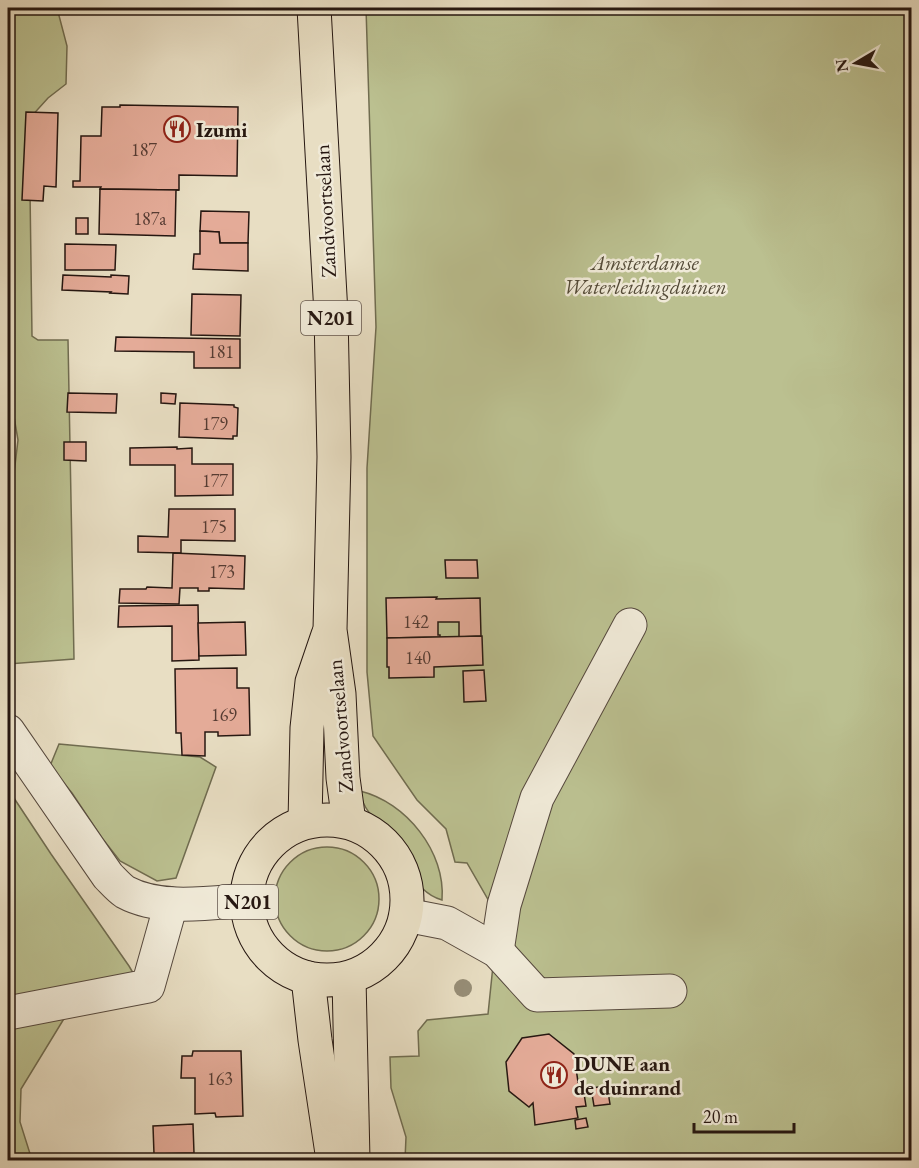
<svg xmlns="http://www.w3.org/2000/svg" width="919" height="1168" font-family="'EB Garamond',serif">
<style>
.green{fill:#bbc090;stroke:#706c50;stroke-width:1.5}
.building{fill:#e4ab98;stroke:#261711;stroke-width:1.5}
.lines{fill:none;stroke-linecap:round;stroke-linejoin:round}
.minor-casing{stroke:#56493e;stroke-width:35}
.major-casing{stroke:#261711;stroke-width:35}
.minor{stroke:#f0ead8;stroke-width:33}
.major{stroke:#e8dec3;stroke-width:33}
.tree{fill:#968d76}
.labels{text-anchor:middle;dominant-baseline:central;stroke-width:5;stroke-linejoin:round;paint-order:stroke}
.number-label{font-size:18px;fill:#563c33}
.shield{fill:#f0ead8;stroke:#63564d;stroke-width:1.5}
.shield-label{font-size:20px;font-weight:bold;fill:#261711}
.poi-label{font-size:21px;font-weight:bold;fill:#261711;stroke:#f0ead8;text-anchor:start}
.street-label{font-size:21px;fill:#261711;stroke:#f0ead8}
.park-label{font-size:21px;font-style:italic;fill:#534a37;stroke:#f0ead8}
</style>
<rect width="100%" height="100%" fill="#e8dec3"/>
<filter id="stains"><feTurbulence type="fractalNoise" baseFrequency=".00333" numOctaves="4"/><feColorMatrix values="0 0 0 0 .2 0 0 0 0 .09 0 0 0 0 .02 0 0 0 .5 -.17"/></filter>
<radialGradient id="worn" r=".72"><stop offset=".6" stop-color="#630" stop-opacity="0"/><stop offset="1" stop-color="#630" stop-opacity=".3"/></radialGradient>
<g class="green">
<path d="M8,8H57L67,46L66,84L48,98L29,119L32,336L38,340H68L74,659L8,664V524L18,440L8,382Z"/>
<path d="M366,8H911V1160H405L406,1137L391,1088L390,1057L419,1056L418,1031L427,1020L488,1014L498,917L467,863L455,862L446,829L417,800L373,736L367,672V468L376,327Z"/>
<path d="M59,744L200,757L216,767L176,878L157,881L120,861L102,838L72,793L50,766Z"/>
<path d="M8,789L51,854L129,966L136,978L8,996Z"/>
<path d="M360,791C406,802 446,852 442,900C435,898 427,893 422,888C413,875 412,858 402,845C388,825 364,819 360,791Z"/>
<circle cx="327" cy="899" r="52"/>
<path d="M65,1017L21,1089L20,1122L32,1160H8V1026Z"/>
</g>
<g class="building">
<path d="M120,105L238,107L237,176L179,175V190L100,189L101,187H73V181H80L81,136H101L102,107H120Z"/>
<path d="M26,112L58,113L56,187L44,186L43,201L22,200Z"/>
<path d="M100,189L179,190H176L175,236L99,234Z"/>
<path d="M201,211L249,212L248,243H220L219,232L200,231Z"/>
<rect x="76" y="218" width="12" height="16"/>
<path d="M200,231L219,232L220,243H248V271L193,269L194,254H200Z"/>
<path d="M65,244L116,245L115,270H65Z"/>
<path d="M63,275L111,277V275L129,276L128,294L110,293L111,292L62,290Z"/>
<path d="M192,294L241,295L240,336L191,335Z"/>
<path d="M116,337L240,339V368H194V352L115,351Z"/>
<path d="M68,393L117,394L116,413L67,412Z"/>
<path d="M161,393L176,394L175,404L161,403Z"/>
<path d="M180,403L234,405V407L238,408L237,436H233V439L179,437Z"/>
<path d="M64,442H86V461L64,460Z"/>
<path d="M177,447V449L192,448V464H233V495L175,496V465H130V448Z"/>
<path d="M169,509H235V541L181,540V553L138,552V536L168,537Z"/>
<path d="M173,553L245,556L244,589L209,588V591H198V588H180L179,604L119,603L120,589H146L147,587L172,588Z"/>
<path d="M445,560H477L478,578H446Z"/>
<path d="M437,597L436,599L480,598L481,636L459,637V622H438V635H440V637L387,638L386,598Z"/>
<path d="M198,605L199,660L172,661V626L118,627L119,606Z"/>
<path d="M245,622L246,655L199,656L198,623Z"/>
<path d="M482,636L483,665L434,667V677L389,678V667H387V638Z"/>
<path d="M237,668V688H249L250,735L218,736V732H205V756L182,755L181,733H176L175,669Z"/>
<path d="M484,670L486,701L464,702L463,671Z"/>
<path d="M549,1034L574,1054L578,1082L582,1081L586,1106L576,1107L578,1118L535,1125L533,1103L529,1107L509,1091L506,1062L522,1038Z"/>
<path d="M193,1051H241L243,1116L216,1117L215,1113L195,1114V1078H181L182,1056H192Z"/>
<path d="M607,1086L610,1104L594,1106L591,1088Z"/>
<path d="M586,1118L588,1127L576,1129L575,1120Z"/>
<path d="M193,1124L194,1153L154,1154L153,1126Z"/>
</g>
<g class="lines">
<defs>
<g id="minor">
<path d="M8,731L108,876C113,881 119,888 125,892C160,911 209,903 247,900"/>
<path d="M406,915L447,923L497,951L537,995L670,991"/>
<path d="M497,951L504,905L537,798L630,625"/>
<path d="M8,1013L148,986L171,904"/>
</g>
<g id="major">
<path d="M314,8L331,314L334,457L330,630L339,694L343,778L349,822"/>
<circle cx="327" cy="900" r="80"/>
<path d="M305,822L307,728L312,682L328,635"/>
<path d="M308,978L315,1040L333,1160"/>
<path d="M349,978L353,1160"/>
</g>
</defs>
<use href="#minor" class="minor-casing"/>
<use href="#major" class="major-casing"/>
<use href="#minor" class="minor"/>
<use href="#major" class="major"/>
</g>
<circle class="tree" cx="463" cy="988" r="9"/>
<defs>
<symbol id="restaurant-ring" viewBox="-11 -11 22 22"><circle r="9.5" fill="#f0ead8" stroke="#8f2418" stroke-width="1.5"/><path d="M-5-6h1v4h1v-4h1v4h1v-4h1v5L-1.5 .5V6h-2V.5L-5-1ZM5-6V6H3V1.5H1.5Q1.5-4 5-6Z" fill="#8f2418"/></symbol>
</defs>
<g fill-rule="evenodd">
<use href="#restaurant-ring" x="162" y="114" width="30" height="30"/>
<use href="#restaurant-ring" x="539" y="1060" width="30" height="30"/>
</g>
<g class="labels">
<g class="number-label">
<text x="144" y="149">187</text>
<text x="150" y="218">187a</text>
<text x="221" y="351">181</text>
<text x="215" y="423">179</text>
<text x="215" y="480">177</text>
<text x="214" y="526">175</text>
<text x="222" y="571">173</text>
<text x="416" y="621">142</text>
<text x="418" y="657">140</text>
<text x="224" y="714">169</text>
<text x="220" y="1078">163</text>
</g>
<g class="shield">
<rect x="301" y="301" width="60" height="34" rx="4.5"/>
<rect x="218" y="885" width="60" height="34" rx="4.5"/>
</g>
<g class="shield-label">
<text x="331" y="318">N201</text>
<text x="248" y="902">N201</text>
</g>
<g class="poi-label">
<text x="196" y="129">Izumi</text>
<text x="574" y="1063">DUNE aan<tspan x="574" dy="24">de duinrand</tspan></text>
</g>
<g class="street-label">
<text transform="translate(325 211) rotate(-93)">Zandvoortselaan</text>
<text transform="translate(340 726) rotate(-95)">Zandvoortselaan</text>
</g>
<g class="park-label">
<text x="645" y="262">Amsterdamse<tspan x="645" dy="24">Waterleidingduinen</tspan></text>
</g>
</g>
<rect width="919" height="1168" fill="none" stroke="#e8dec3" stroke-width="30"/>
<rect x="9" y="9" width="901" height="1150" fill="none" stroke="#261711" stroke-width="3"/>
<rect x="15" y="15" width="889" height="1138" fill="none" stroke="#261711" stroke-width="1.5"/>
<g transform="translate(856 63) rotate(260)" stroke="#f0ead8" stroke-width="4.5" paint-order="stroke">
<path d="M0-4.5L10 22L0 15L-10 22Z" fill="#261711"/>
<text y="-9" font-size="16" font-weight="bold" text-anchor="middle" fill="#261711">N</text>
</g>
<path d="M694 1123v9h100v-9" fill="none" stroke="#261711" stroke-width="3"/>
<text x="703" y="1123" font-size="18" fill="#261711" stroke="#f0ead8" stroke-width="4.5" paint-order="stroke">20 m</text>
<rect width="100%" height="100%" filter="url(#stains)"/>
<rect width="100%" height="100%" fill="url(#worn)"/>
</svg>
